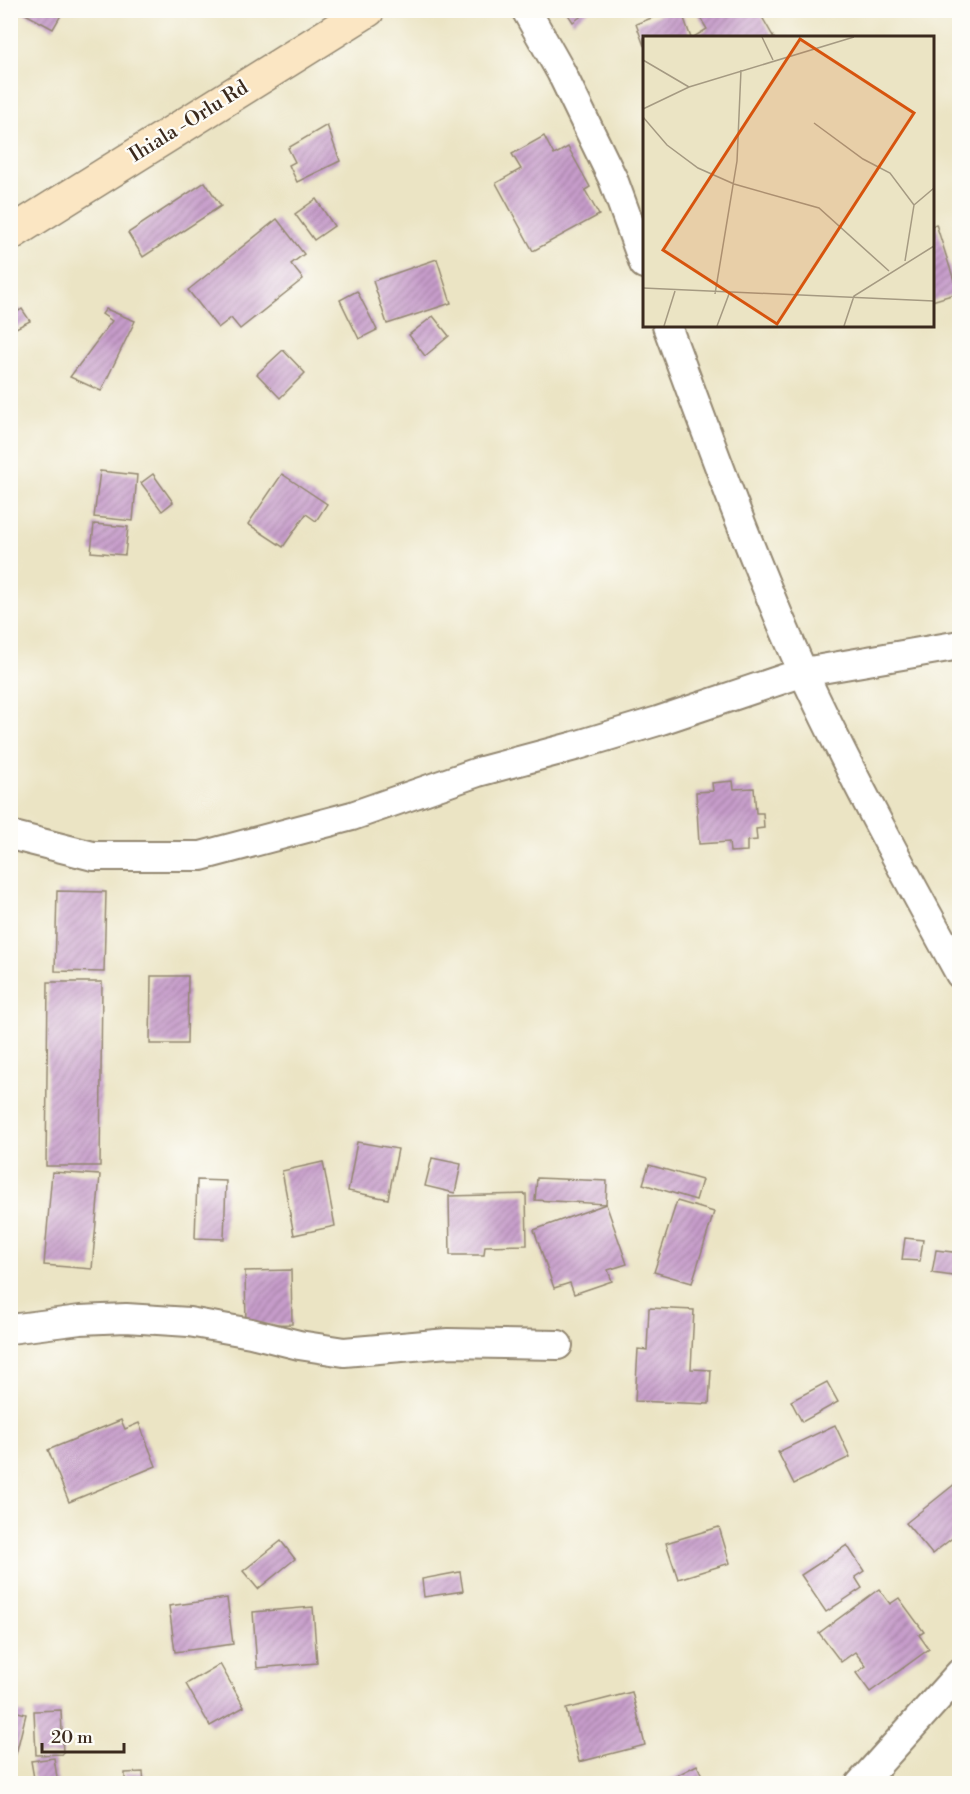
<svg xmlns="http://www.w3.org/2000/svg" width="970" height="1794" font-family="'Libre Bodoni',serif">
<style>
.building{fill:url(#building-hatch)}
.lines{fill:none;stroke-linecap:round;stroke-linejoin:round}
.minor-casing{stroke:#938771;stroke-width:32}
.secondary-casing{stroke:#938771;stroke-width:36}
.minor{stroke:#fff;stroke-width:28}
.secondary{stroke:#fbe6c3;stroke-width:33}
.labels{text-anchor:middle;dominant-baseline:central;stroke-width:4.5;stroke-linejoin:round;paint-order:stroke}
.street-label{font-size:20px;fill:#3b2a1e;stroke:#fdfcf7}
.inset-road{fill:none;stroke:#a59a82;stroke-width:1.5}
.view{fill:#d7540e;fill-opacity:0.15;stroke:#d7540e;stroke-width:3}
.inset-edge{fill:none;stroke:#3b2a1e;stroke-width:3}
</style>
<defs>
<pattern id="building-hatch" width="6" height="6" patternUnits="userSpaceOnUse" patternTransform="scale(1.5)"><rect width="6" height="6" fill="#c69cca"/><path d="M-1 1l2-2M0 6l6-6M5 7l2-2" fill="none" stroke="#a27fa3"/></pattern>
</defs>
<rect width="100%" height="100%" fill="#fdfcf7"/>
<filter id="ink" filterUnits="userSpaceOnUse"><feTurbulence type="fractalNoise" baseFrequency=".0167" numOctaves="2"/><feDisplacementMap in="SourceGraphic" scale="12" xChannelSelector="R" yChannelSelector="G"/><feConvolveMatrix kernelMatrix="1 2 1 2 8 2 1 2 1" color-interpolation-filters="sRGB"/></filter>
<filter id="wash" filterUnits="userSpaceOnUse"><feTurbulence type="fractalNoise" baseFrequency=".008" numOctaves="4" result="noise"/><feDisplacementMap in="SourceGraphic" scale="24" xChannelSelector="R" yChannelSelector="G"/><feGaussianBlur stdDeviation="1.35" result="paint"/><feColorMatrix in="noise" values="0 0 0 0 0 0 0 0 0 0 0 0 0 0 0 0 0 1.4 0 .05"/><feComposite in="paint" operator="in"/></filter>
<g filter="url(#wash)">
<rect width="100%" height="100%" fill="#ebe4c4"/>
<g id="blocks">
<g class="building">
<path d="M18,10H64L53,29Z"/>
<path d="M565,10H590L573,22Z"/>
<path d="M672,10H681L691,38H644V46L636,24Z"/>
<path d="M725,10L727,14L734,10H758L774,38H692L707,29L696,11Z"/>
<path d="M327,125L340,161L297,182L289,165L295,162L288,148Z"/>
<path d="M544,136L554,155L568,147L590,187L585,190L599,215L533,251L496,183L521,169L512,154Z"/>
<path d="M205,182L221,206L143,257L128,233Z"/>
<path d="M316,199L334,226L314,240L295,214Z"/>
<path d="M277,219L304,254L291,264L303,279L240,329L231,318L218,328L188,290Z"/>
<path d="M936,224L958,293L932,301V226Z"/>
<path d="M437,259L451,303L387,324L373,281Z"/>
<path d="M357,291L377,330L359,339L340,300Z"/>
<path d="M16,306L19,311L22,309L30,321L14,329H10V310Z"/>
<path d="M106,309L135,321L101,391L70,377L112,321L102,314Z"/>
<path d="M433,316L449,336L425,356L409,335Z"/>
<path d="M283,350L305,373L280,398L257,374Z"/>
<path d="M100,471L137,475L133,521L94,517Z"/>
<path d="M153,474L173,502L162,511L141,483Z"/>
<path d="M282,474L327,504L316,521L306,514L283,547L248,524Z"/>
<path d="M94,524L128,527L125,555L91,552Z"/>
<path d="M733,781L734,789L754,788L756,813H763L764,828L756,829L757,840L747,841V851L730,852L729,842L699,844L696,792L713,791L712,783Z"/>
<path d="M57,891L106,892L104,972L55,971Z"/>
<path d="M151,976H188L187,1044H150Z"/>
<path d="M48,982H102L100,1166H46Z"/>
<path d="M357,1142L398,1149L388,1199L348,1191Z"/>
<path d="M432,1158L461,1164L455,1193L425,1186Z"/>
<path d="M323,1162L335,1226L294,1235L282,1171Z"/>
<path d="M649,1165L702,1180L696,1200L643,1184Z"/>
<path d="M52,1172L100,1175L92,1269L44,1265Z"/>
<path d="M537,1178L607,1181L606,1204L535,1200Z"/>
<path d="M197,1180L226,1181L224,1239L195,1238Z"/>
<path d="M526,1194L527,1245L485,1246L484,1255H450L449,1196Z"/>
<path d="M677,1201L714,1212L692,1283L654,1272Z"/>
<path d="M606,1204L627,1264L608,1270L612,1281L574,1294L570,1283L554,1288L534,1230Z"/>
<path d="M905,1238L923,1240L920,1261L902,1260Z"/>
<path d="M936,1250L960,1253V1277L932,1273Z"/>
<path d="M291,1270L292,1324L246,1325L245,1271Z"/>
<path d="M649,1308L694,1310L691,1369L711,1370L709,1404L635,1401L638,1349L647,1350Z"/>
<path d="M827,1382L838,1402L802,1422L791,1401Z"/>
<path d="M121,1420L125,1429L139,1423L156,1466L69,1502L48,1450Z"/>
<path d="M835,1425L850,1457L794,1484L778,1452Z"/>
<path d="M956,1483L960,1488V1532L932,1554L906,1523Z"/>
<path d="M719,1527L730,1563L678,1579L666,1543Z"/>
<path d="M281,1541L295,1559L258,1589L243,1571Z"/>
<path d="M847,1545L864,1571L855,1577L862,1588L826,1612L801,1575Z"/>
<path d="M460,1572L463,1591L424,1597L422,1579Z"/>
<path d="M879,1589L890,1604L899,1598L924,1632L919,1635L929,1649L870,1692L856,1673L866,1666L855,1652L841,1662L819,1633Z"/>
<path d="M227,1598L233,1644L175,1652L169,1606Z"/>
<path d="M313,1607L317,1663L257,1668L253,1612Z"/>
<path d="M220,1664L244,1707L210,1726L186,1684Z"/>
<path d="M632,1692L645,1745L579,1762L566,1709Z"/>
<path d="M10,1710L26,1714L16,1754L10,1752Z"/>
<path d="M61,1710L63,1754L36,1755L34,1711Z"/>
<path d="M54,1758L58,1784H35L31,1761Z"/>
<path d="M697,1765L706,1784H660Z"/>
<path d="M143,1772L144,1784H125V1773Z"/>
</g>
</g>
</g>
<g filter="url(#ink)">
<use href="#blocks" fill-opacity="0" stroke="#938771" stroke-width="1.5"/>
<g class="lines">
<defs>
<g id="minor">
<path d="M526,10L561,72L613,179L644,264"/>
<path d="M667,326C710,442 752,559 803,672C851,775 905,874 960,974"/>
<path d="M10,835L93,856H201L352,816L478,772L575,746L658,721L804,672L960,645"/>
<path d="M10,1329L80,1320L126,1318L189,1322L251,1333L299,1345L344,1352L448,1343L558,1345"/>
<path d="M860,1784L960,1673"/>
</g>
<path id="secondary" d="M10,234L368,10"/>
</defs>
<use href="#minor" class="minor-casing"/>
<use href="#secondary" class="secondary-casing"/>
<use href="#minor" class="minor"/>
<use href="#secondary" class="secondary"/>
</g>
</g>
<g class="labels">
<g class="street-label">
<text transform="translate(189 122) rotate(-32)">Ihiala -Orlu Rd</text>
</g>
</g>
<g transform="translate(643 36)">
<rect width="291" height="291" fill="#ebe4c4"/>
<path class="inset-road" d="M119,1L130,24M0,24L46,51M0,73L46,51L211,1M0,81L24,109L55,132L91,148L176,172L246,235M171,87L220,123L247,137L271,169L262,225M271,169L291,152M0,252L291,265M72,258L94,125L98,34M21,290L32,255M74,290L86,258M201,290L211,260L291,210"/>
<path class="view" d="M157,3L271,77L134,288L20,214Z"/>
<rect width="291" height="291" class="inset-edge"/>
</g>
<rect width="970" height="1794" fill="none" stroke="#fdfcf7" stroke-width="36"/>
<path d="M42 1743v9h82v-9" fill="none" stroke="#3b2a1e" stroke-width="3"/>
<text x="51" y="1743" font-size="18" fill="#3b2a1e" stroke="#fdfcf7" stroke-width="4.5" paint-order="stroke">20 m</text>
</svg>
